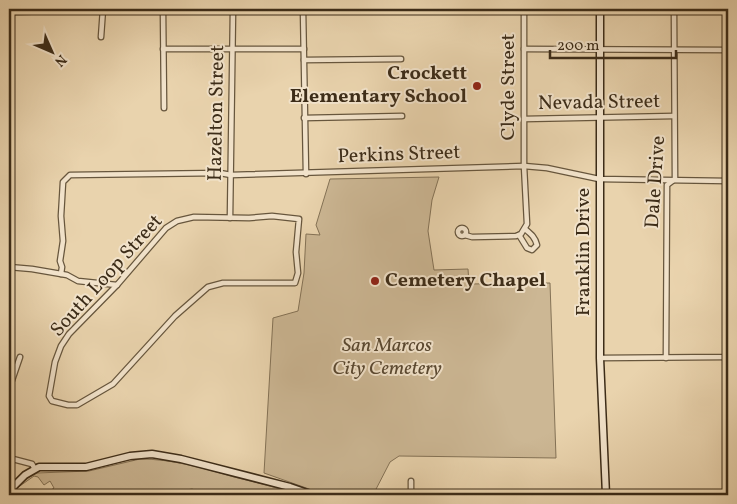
<svg xmlns="http://www.w3.org/2000/svg" width="737" height="504" font-family="Vollkorn,serif">
<style>
.green{fill:#ccb794;stroke:#847256}
.lines{fill:none;stroke-linecap:round;stroke-linejoin:round}
.street-casing{stroke:#67563d;stroke-width:7}
.secondary-casing{stroke:#3c2c18;stroke-width:9}
.street{stroke:#f1e2ca;stroke-width:4.5}
.secondary{stroke:#f1e2ca;stroke-width:6}
.poi-dot{fill:#8f2418;stroke:#f1e2ca;stroke-width:2}
.labels{text-anchor:middle;dominant-baseline:central;stroke-width:4;stroke-linejoin:round;paint-order:stroke}
.poi-label{font-size:20px;font-weight:bold;fill:#3c2c18;stroke:#f1e2ca;text-anchor:end}
.street-label{font-size:20px;fill:#3c2c18;stroke:#f1e2ca}
.park-label{font-size:20px;font-style:italic;fill:#594831;stroke:#f1e2ca}
</style>
<rect width="100%" height="100%" fill="#e9d3ad"/>
<filter id="stains"><feTurbulence type="fractalNoise" baseFrequency=".004" numOctaves="4"/><feColorMatrix values="0 0 0 0 .2 0 0 0 0 .09 0 0 0 0 .02 0 0 0 .5 -.17"/></filter>
<radialGradient id="worn" r=".72"><stop offset=".6" stop-color="#630" stop-opacity="0"/><stop offset="1" stop-color="#630" stop-opacity=".3"/></radialGradient>
<g class="green">
<path d="M439,177L432,200L428,231L434,270L468,269L469,284L550,283L556,458L399,456L390,462L373,495H326L264,473L273,318L298,311L304,273L306,234L320,235L316,225L330,179Z"/>
<path d="M140,459C172,459 203,468 234,477C256,482 278,488 300,495H210L192,489L157,495H44L54,488L50,481L44,485L38,477L34,476L17,488L26,479L37,473L89,471Z"/>
</g>
<g class="lines">
<defs>
<g id="street">
<path d="M163,9L164,108"/>
<path d="M303,9L306,174"/>
<path d="M9,12L56,11L65,9"/>
<path d="M101,37L103,9"/>
<path d="M163,49H304"/>
<path d="M524,49L728,50"/>
<path d="M304,60L401,59"/>
<path d="M304,118L402,116"/>
<path d="M524,119L674,116"/>
<path d="M272,216L299,219L296,252L298,273L295,283H223L208,287L175,316L113,384L77,405H68L52,401L49,396L55,362L61,346L69,334L117,285L166,228L177,221L194,217L249,218Z"/>
<path d="M230,218L233,9"/>
<circle cx="462" cy="232" r="4"/>
<path d="M465,235L472,237L516,236L521,234L527,224L524,166V9"/>
<path d="M519,235L527,248L532,250L537,245C535,237 531,234 525,229"/>
<path d="M9,267L32,269L67,275L78,281L117,285"/>
<path d="M61,274L62,267L60,261L63,241L61,216L63,182L70,175L220,173L231,175L524,166L547,168L599,179L728,181"/>
<path d="M600,358L726,357L728,355"/>
<path d="M666,358L667,185L675,179L674,9"/>
<path d="M9,389L20,357"/>
<path d="M9,458L32,464L35,469"/>
<path d="M411,481V495"/>
</g>
<g id="secondary">
<path d="M600,9V358L606,495"/>
<path d="M9,491L25,475L39,467H86L130,456L152,454L181,459L290,487L313,495"/>
</g>
</defs>
<use href="#street" class="street-casing"/>
<use href="#secondary" class="secondary-casing"/>
<use href="#street" class="street"/>
<use href="#secondary" class="secondary"/>
</g>
<g class="poi-dot">
<circle cx="477" cy="86" r="5"/>
<circle cx="375" cy="281" r="5"/>
</g>
<g class="labels">
<g class="poi-label">
<text x="467" y="74">Crockett<tspan x="467" dy="23">Elementary School</tspan></text>
<text x="385" y="281" text-anchor="start">Cemetery Chapel</text>
</g>
<g class="street-label">
<text transform="translate(509 87) rotate(-90)">Clyde Street</text>
<text transform="translate(599 103) rotate(-1)">Nevada Street</text>
<text transform="translate(217 113) rotate(-89)">Hazelton Street</text>
<text transform="translate(399 155) rotate(-2)">Perkins Street</text>
<text transform="translate(656 182) rotate(-86)">Dale Drive</text>
<text transform="translate(584 252) rotate(-90)">Franklin Drive</text>
<text transform="translate(107 276) rotate(-48)">South Loop Street</text>
</g>
<g class="park-label">
<text x="387" y="346">San Marcos<tspan x="387" dy="23">City Cemetery</tspan></text>
</g>
</g>
<rect width="737" height="504" fill="none" stroke="#e9d3ad" stroke-width="30"/>
<rect x="10" y="10" width="717" height="484" fill="none" stroke="#3c2c18" stroke-width="2.5"/>
<rect x="15" y="15" width="707" height="474" fill="none" stroke="#3c2c18"/>
<g transform="translate(52 52) rotate(135)" stroke="#f1e2ca" stroke-width="4" paint-order="stroke">
<path d="M0-4L9 19L0 12L-9 19Z" fill="#3c2c18"/>
<text y="-8" font-size="14" font-weight="bold" text-anchor="middle" fill="#3c2c18">N</text>
</g>
<path d="M550 50v8h126v-8" fill="none" stroke="#3c2c18" stroke-width="2.5"/>
<text x="557" y="50" font-size="15" fill="#3c2c18" stroke="#f1e2ca" stroke-width="4" paint-order="stroke">200 m</text>
<rect width="100%" height="100%" filter="url(#stains)"/>
<rect width="100%" height="100%" fill="url(#worn)"/>
</svg>
